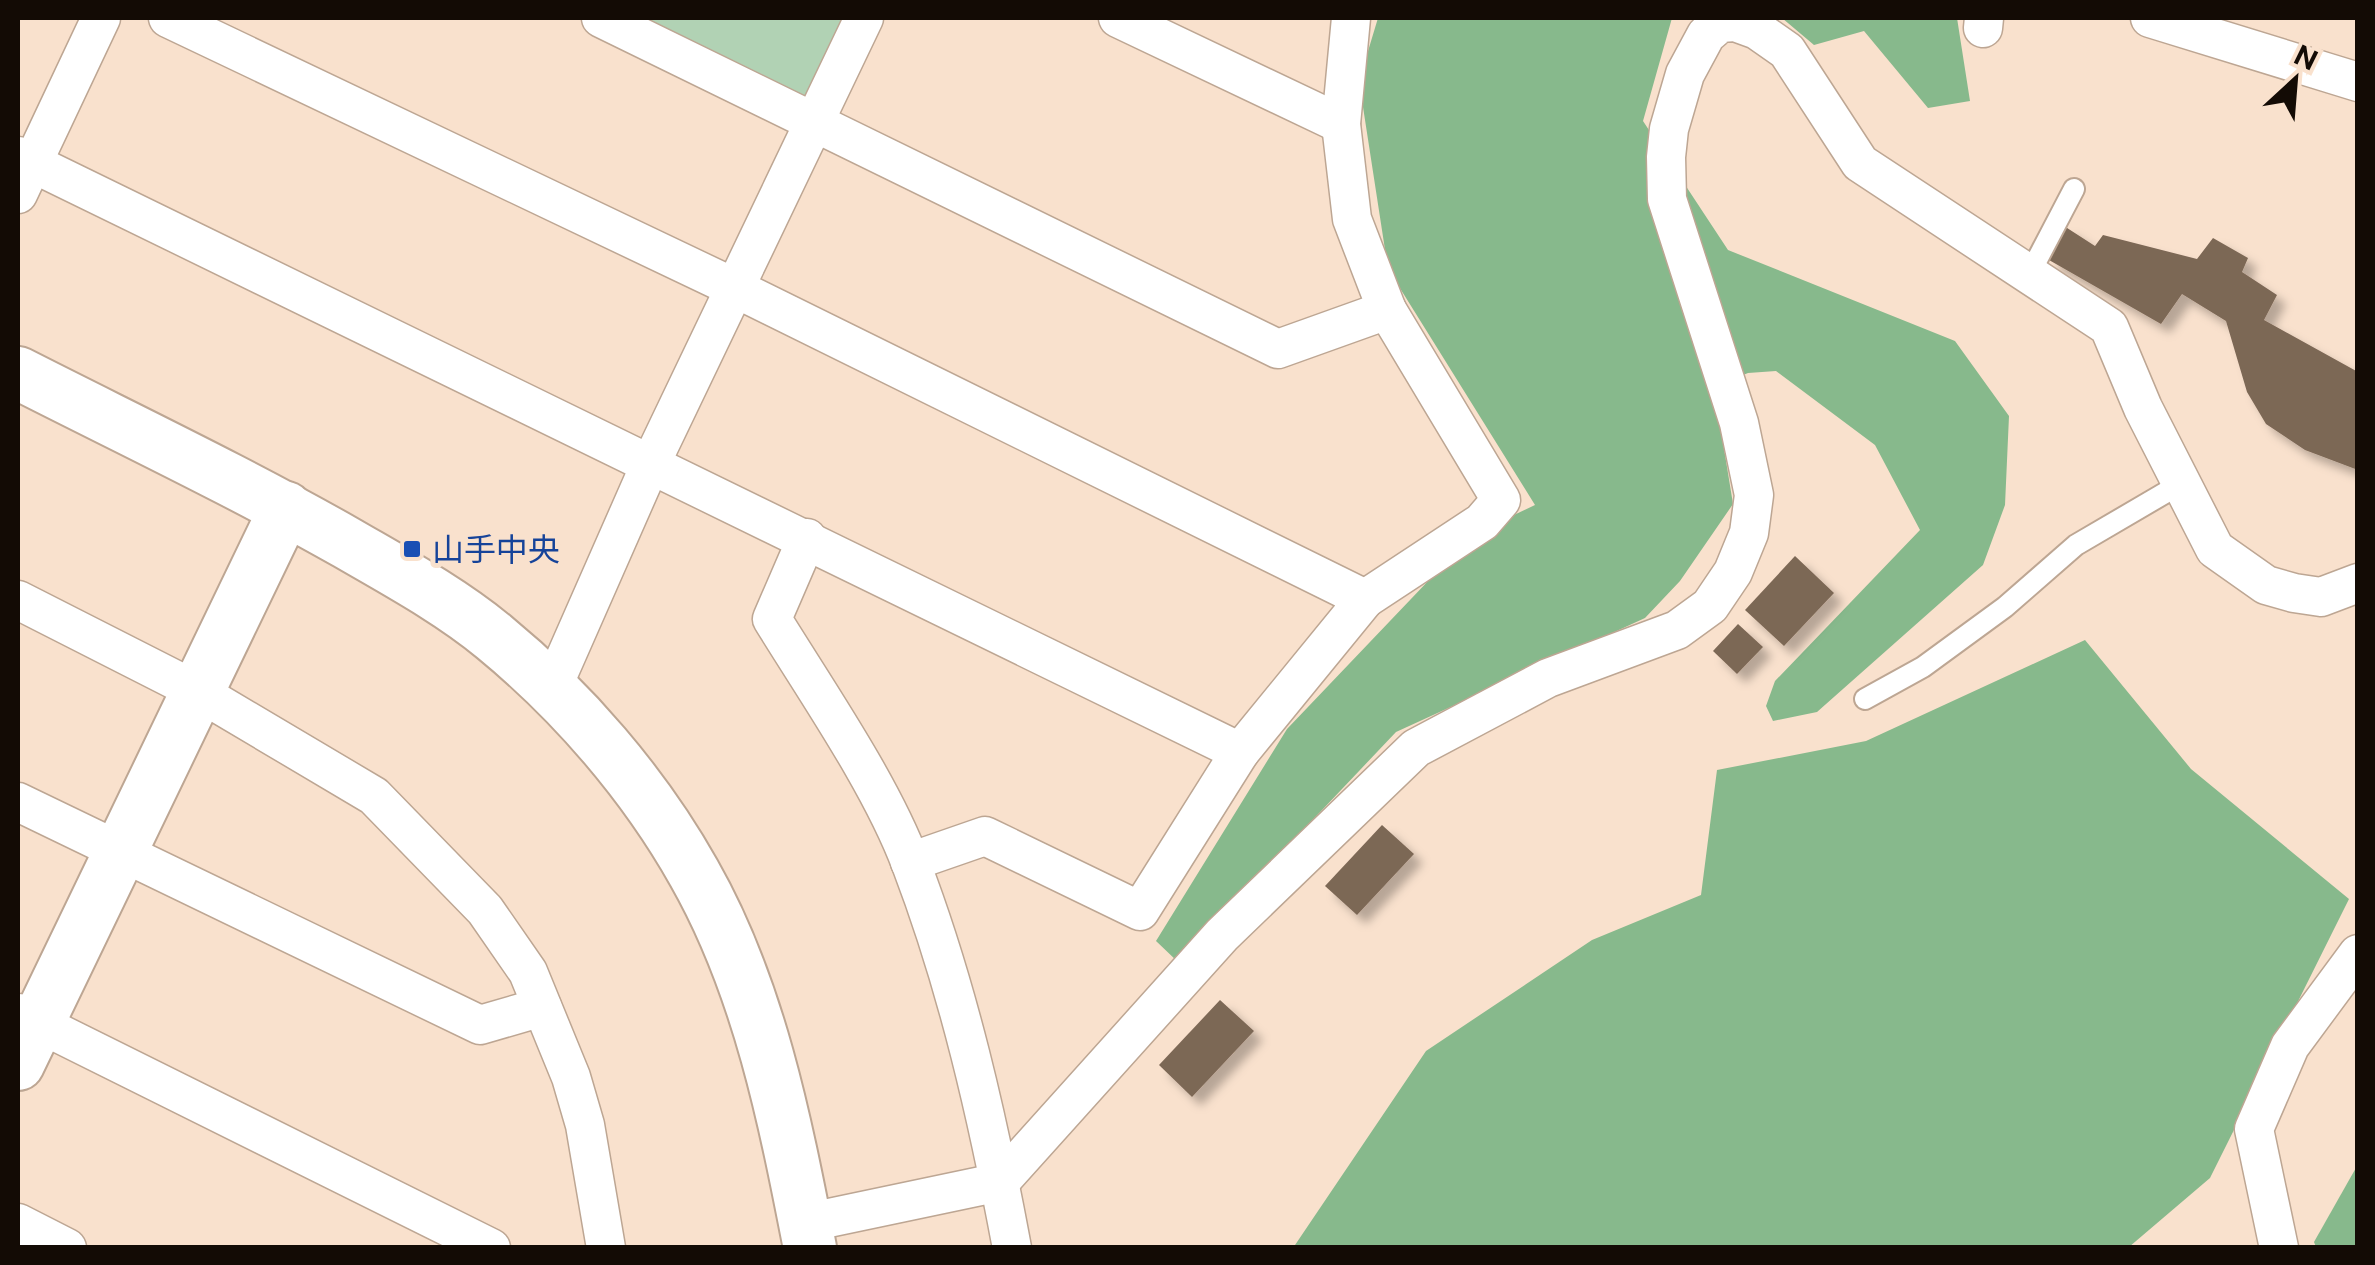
<svg xmlns="http://www.w3.org/2000/svg" width="2375" height="1265" font-family="'Public Sans','Noto Sans JP',sans-serif">
<style>
.green{fill:#b1d2b4}
.forest{fill:#87b98c}
.building{fill:#7c6755;filter:url(#shadow)}
.lines{fill:none;stroke-linecap:round;stroke-linejoin:round}
.lane-casing{stroke:#bda693;stroke-width:24}
.street-casing{stroke:#bda693;stroke-width:41}
.secondary-casing{stroke:#bda693;stroke-width:56}
.lane{stroke:#fff;stroke-width:20}
.street{stroke:#fff;stroke-width:38}
.secondary{stroke:#fff;stroke-width:52}
.transit-dot{fill:#1a4fb4;stroke:#f9e1cd;stroke-width:4}
.labels{text-anchor:middle;dominant-baseline:central;stroke-width:10;stroke-linejoin:round;paint-order:stroke}
.transit-label{font-size:32px;fill:#164399;stroke:#f9e1cd;text-anchor:start}
</style>
<defs>
<filter id="shadow"><feDropShadow dx="9" dy="9" stdDeviation="5" flood-color="#0004"/></filter>
</defs>
<rect width="100%" height="100%" fill="#f9e1cd"/>
<path class="green" d="M632,18H860L823,95L803,99Z"/>
<g class="forest">
<path d="M1378,18H1672L1643,121L1728,250L1955,341L2009,416L2005,505L1983,565L1817,712L1773,721L1766,706L1775,681L1920,530L1875,445L1776,371L1748,373L1714,387L1733,504L1680,581L1645,618L1396,732L1178,962L1156,941L1287,729L1472,535L1535,505L1388,269L1359,81Z"/>
<path d="M1782,18H1957L1970,101L1928,108L1864,31L1814,45Z"/>
<path d="M2085,640L2191,769L2349,899L2210,1178L2129,1247L1293,1248L1426,1051L1592,940L1701,895L1717,770L1866,741Z"/>
<path d="M2357,1166V1247H2316L2314,1242Z"/>
</g>
<g class="building">
<path d="M2064,226L2095,246L2103,235L2197,259L2213,238L2248,258L2242,272L2277,295L2264,320L2358,372V470L2305,450L2266,424L2247,392L2226,321L2182,294L2161,324L2049,260Z"/>
<path d="M1795,556L1834,593L1784,646L1745,610Z"/>
<path d="M1738,624L1763,647L1737,674L1713,651Z"/>
<path d="M1382,825L1414,854L1357,915L1325,886Z"/>
<path d="M1220,1000L1254,1031L1192,1097L1159,1065Z"/>
</g>
<g class="lines">
<defs>
<g id="lane">
<path d="M2029,275L2074,189"/>
<path d="M1865,699L1923,667L2005,607L2076,545L2182,483"/>
</g>
<g id="street">
<path d="M601,18L1278,349L1387,310L1501,500L1482,522L1365,599"/>
<path d="M1118,18L1341,124"/>
<path d="M1351,18L1341,124L1352,219L1387,310"/>
<path d="M2150,18L2358,82"/>
<path d="M1983,28L1984,18"/>
<path d="M18,156L1240,752L1365,599L735,288L168,18"/>
<path d="M18,194L101,18"/>
<path d="M807,538L772,619C817,692 881,784 911,864C958,987 988,1119 1012,1248"/>
<path d="M18,600L197,691L374,796L485,910L528,972L571,1077L585,1125L606,1248"/>
<path d="M552,688L651,463L864,18"/>
<path d="M18,802L480,1025L542,1007"/>
<path d="M910,862L985,836L1140,911L1240,752"/>
<path d="M18,1013L491,1248"/>
<path d="M18,1223L67,1248"/>
<path d="M805,1223L1000,1182L1222,935L1416,748L1548,678L1677,630L1710,606L1733,572L1749,533L1754,495L1739,423L1667,199L1666,157L1669,129L1685,74L1706,35L1720,23L1735,22L1757,30L1787,51L1860,163L2109,327L2143,408L2215,549L2266,585L2294,593L2321,597L2358,583"/>
<path d="M2279,1248L2254,1129L2290,1046L2358,954"/>
</g>
<g id="secondary">
<path d="M18,373C128,429 240,482 347,543C397,572 449,600 494,637C572,701 644,784 694,873C759,987 785,1120 810,1248"/>
<path d="M18,1064L286,508"/>
</g>
</defs>
<use href="#lane" class="lane-casing"/>
<use href="#street" class="street-casing"/>
<use href="#secondary" class="secondary-casing"/>
<use href="#lane" class="lane"/>
<use href="#street" class="street"/>
<use href="#secondary" class="secondary"/>
</g>
<rect class="transit-dot" x="402" y="539" width="20" height="20" rx="5"/>
<g class="labels">
<g class="transit-label">
<text x="432" y="549">山手中央</text>
</g>
</g>
<rect width="2375" height="1265" fill="none" stroke="#130b05" stroke-width="40"/>
<g transform="translate(2295 80) rotate(26)" stroke="#f9e1cd" stroke-width="8" paint-order="stroke">
<path d="M0-8L18 38L0 25L-18 38Z" fill="#130b05"/>
<text y="-15" font-size="28" font-weight="bold" text-anchor="middle" fill="#130b05">N</text>
</g>
</svg>
